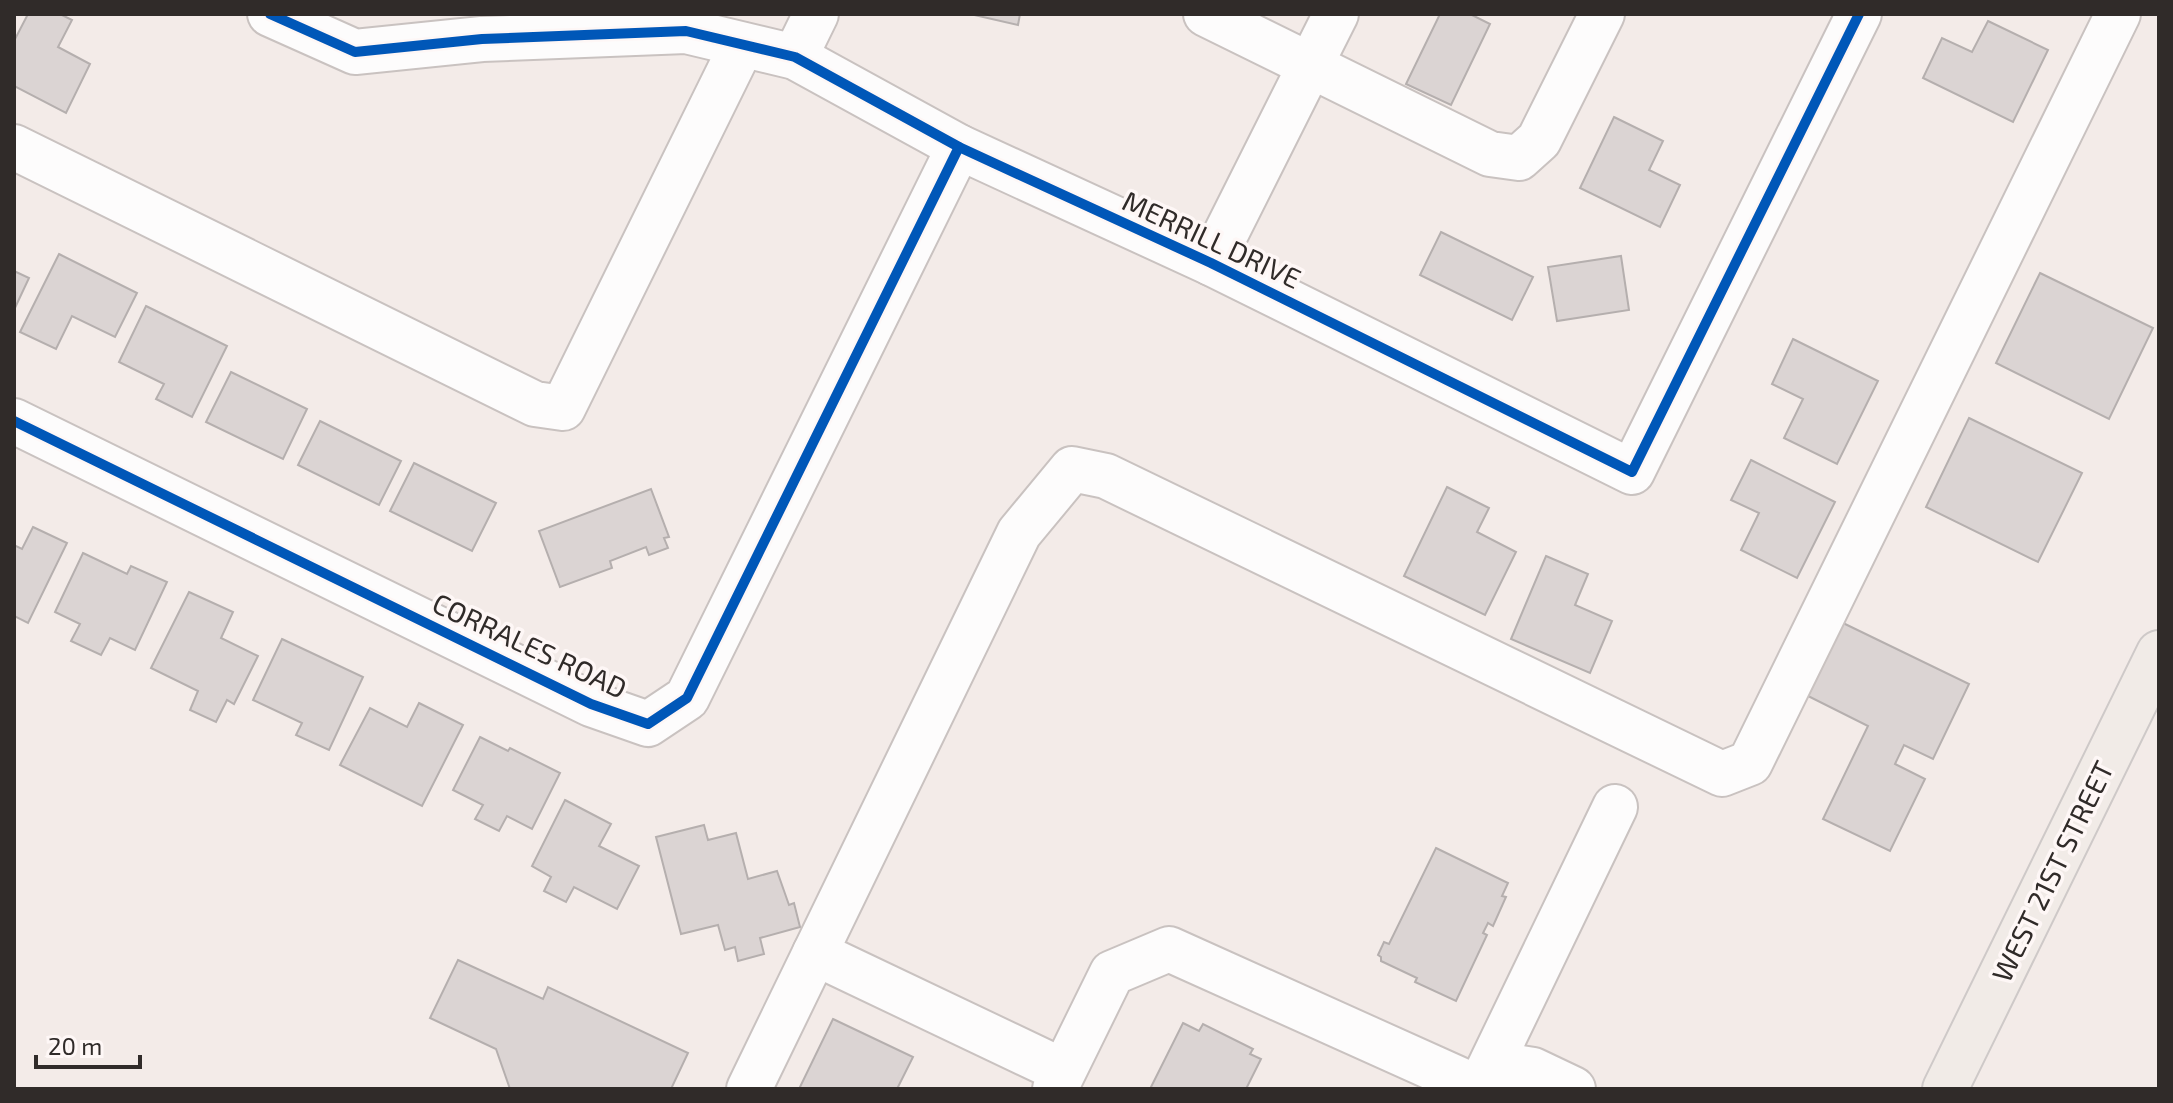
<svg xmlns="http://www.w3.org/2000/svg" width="2173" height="1103" font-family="'Exo 2',sans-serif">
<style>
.building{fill:#dbd4d3;stroke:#b5afae;stroke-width:2}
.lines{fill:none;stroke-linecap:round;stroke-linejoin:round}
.minor-casing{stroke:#c9c2c0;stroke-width:48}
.major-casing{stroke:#cec9c8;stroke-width:48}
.minor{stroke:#fdfcfc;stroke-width:44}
.major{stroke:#f1ebe7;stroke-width:44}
.cycleway-casing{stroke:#fef7f6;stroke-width:15}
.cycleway{stroke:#0057b8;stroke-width:10}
.labels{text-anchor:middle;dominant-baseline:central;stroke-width:7;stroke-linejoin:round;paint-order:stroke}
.street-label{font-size:28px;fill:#302b29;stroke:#fef7f6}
</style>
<rect width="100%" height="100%" fill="#f3ebe8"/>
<g class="building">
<path d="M28,14H60L72,20L58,47L90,64L66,113L14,86V41Z"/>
<path d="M970,14H1020L1018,25Z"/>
<path d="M1440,14H1470L1490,24L1451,105L1406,84Z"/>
<path d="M1988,21L2048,50L2013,122L1923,78L1942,38L1972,52Z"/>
<path d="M1614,117L1663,141L1649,170L1680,185L1660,227L1580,188Z"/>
<path d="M1441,232L1533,277L1512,320L1420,275Z"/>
<path d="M59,254L137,293L115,337L72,316L56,349L20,332Z"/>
<path d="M1621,256L1629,310L1557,321L1548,267Z"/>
<path d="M14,271L29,278L14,310Z"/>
<path d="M2040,273L2153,328L2109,419L1996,363Z"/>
<path d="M146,306L227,346L192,417L156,399L164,384L119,362Z"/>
<path d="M1793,339L1878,381L1837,464L1784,438L1803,399L1772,384Z"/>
<path d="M231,372L307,409L283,459L206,422Z"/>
<path d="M1969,418L2082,473L2038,562L1926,507Z"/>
<path d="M320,421L401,461L379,505L298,465Z"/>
<path d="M1751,460L1835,502L1797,578L1741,550L1759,513L1731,500Z"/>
<path d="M414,463L496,503L472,551L390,511Z"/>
<path d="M1447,487L1489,508L1477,532L1516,552L1485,615L1404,576Z"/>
<path d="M651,489L669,537L664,538L668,548L649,555L646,547L610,561L612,568L560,587L539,531Z"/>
<path d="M33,527L67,543L28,623L14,616V545L22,549Z"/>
<path d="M83,553L127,574L131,566L167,582L135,650L110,638L101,655L71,641L80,624L55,612Z"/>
<path d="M1546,556L1588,574L1575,605L1612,621L1590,673L1511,639Z"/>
<path d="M189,592L233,612L221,638L258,656L234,704L227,700L216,722L190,710L198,691L151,668Z"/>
<path d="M1843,623L1969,684L1933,759L1904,745L1895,764L1925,779L1890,851L1823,819L1868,726L1808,696Z"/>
<path d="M282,639L363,677L329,750L296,735L302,723L253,700Z"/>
<path d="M419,703L463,725L422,806L340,765L370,708L407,727Z"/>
<path d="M480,737L508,751L510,748L560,773L532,829L507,816L499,831L475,819L483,805L453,790Z"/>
<path d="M565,800L611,824L599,846L639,866L617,909L574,887L566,902L544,891L551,877L532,866Z"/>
<path d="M704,825L708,840L736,833L748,879L777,871L789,905L794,903L800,927L760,938L764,954L738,961L735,947L725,950L718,925L681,934L656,837Z"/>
<path d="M1436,848L1508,883L1502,896L1506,897L1493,926L1488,923L1483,933L1487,935L1456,1001L1415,982L1417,978L1381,961V957L1378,955L1384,942L1389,944Z"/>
<path d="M458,960L543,999L548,987L688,1053L671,1089H510L496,1049L430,1018Z"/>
<path d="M833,1019L913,1057L897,1089H799Z"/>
<path d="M1183,1023L1199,1031L1203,1024L1253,1049L1250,1054L1261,1059L1246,1089H1150Z"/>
</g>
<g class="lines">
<defs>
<g id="minor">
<path d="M270,14L355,52L482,39L686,31L795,57L959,147L1211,263L1632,472L1859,14"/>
<path d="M1206,14L1490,154L1519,158L1539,140L1602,14"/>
<path d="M795,57L816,14"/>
<path d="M14,147L535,404L563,408L742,45"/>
<path d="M1211,263L1336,14"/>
<path d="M14,421L591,704L648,724L687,698L959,147"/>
<path d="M815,953L1063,1071"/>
<path d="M749,1089L1019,533L1072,469L1106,476L1722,774L1750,763L2118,14"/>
<path d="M1055,1089L1112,973L1169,949L1478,1088L1515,1067L1533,1070L1573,1089"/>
<path d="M1479,1089L1615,807"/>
</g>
<path id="major" d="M1945,1089L2159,653"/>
</defs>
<use href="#minor" class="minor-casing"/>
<use href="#major" class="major-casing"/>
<use href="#minor" class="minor"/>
<use href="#major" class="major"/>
<defs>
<g id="cycleway">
<path d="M270,14L355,52L482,39L686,31L795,57L959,147L1211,263L1632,472L1859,14"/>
<path d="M14,421L591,704L648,724L687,698L959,147"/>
</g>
</defs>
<use href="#cycleway" class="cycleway-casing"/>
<use href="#cycleway" class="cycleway"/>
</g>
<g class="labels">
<g class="street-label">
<text transform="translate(1212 239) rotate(25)">MERRILL DRIVE</text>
<text transform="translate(530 645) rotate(25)">CORRALES ROAD</text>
<text transform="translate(2052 871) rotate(-64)">WEST 21ST STREET</text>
</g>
</g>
<rect width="2173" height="1103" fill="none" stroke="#302b29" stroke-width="32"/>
<path d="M36 1055v12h104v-12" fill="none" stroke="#302b29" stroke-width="4"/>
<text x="48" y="1055" font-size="24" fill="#302b29" stroke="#fef7f6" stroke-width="6" paint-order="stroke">20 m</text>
</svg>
